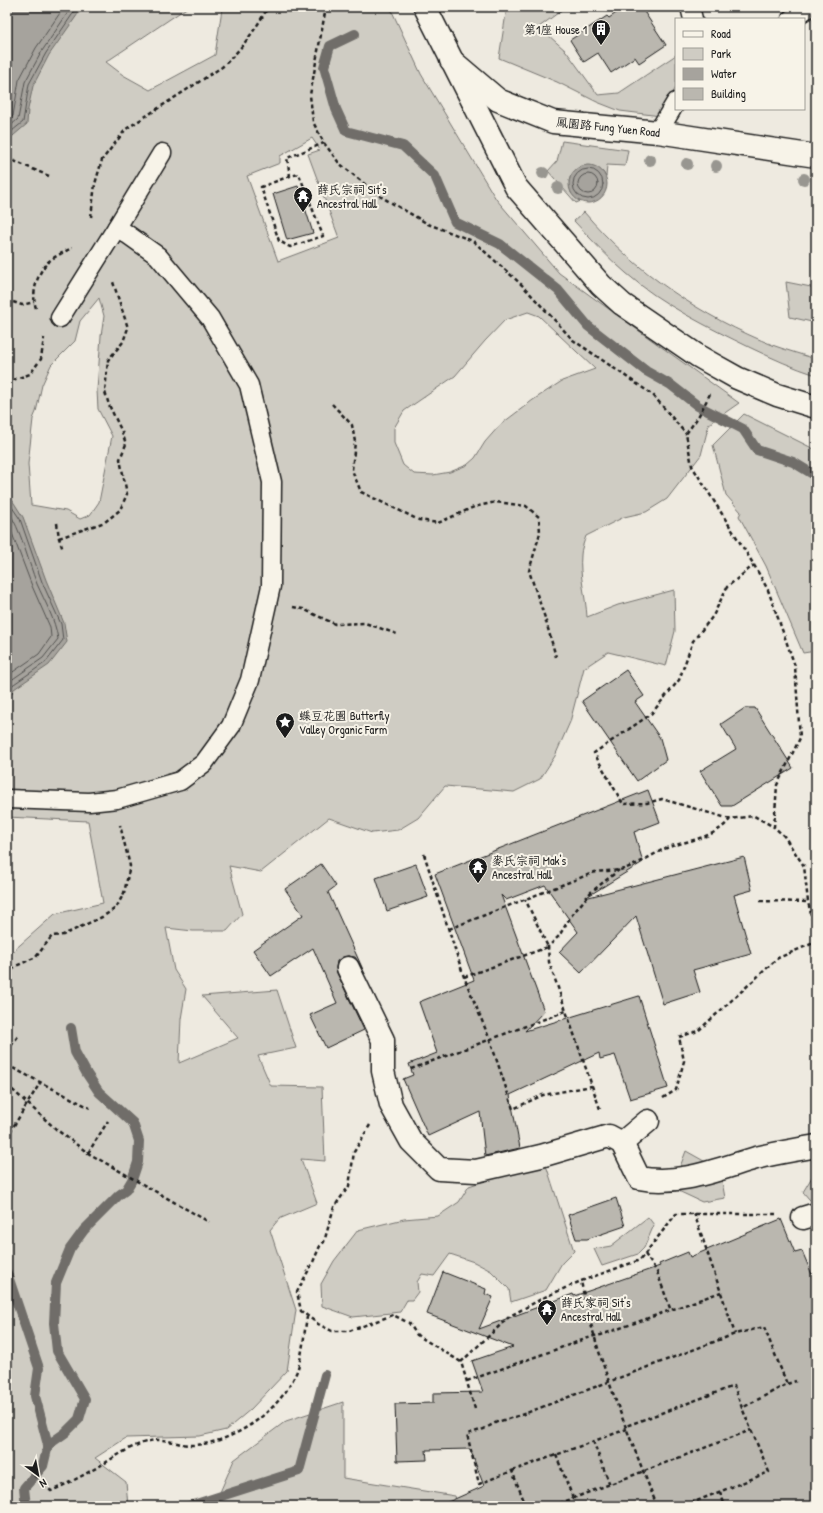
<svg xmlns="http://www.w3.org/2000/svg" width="823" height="1513" font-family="'Patrick Hand','LXGW WenKai TC',sans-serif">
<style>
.green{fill:#cfccc3;stroke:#767470;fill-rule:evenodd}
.water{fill:#a6a39d;stroke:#6f6d69}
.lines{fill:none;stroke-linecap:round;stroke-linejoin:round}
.shore{stroke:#535250;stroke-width:1}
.stream{stroke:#6f6d69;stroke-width:10}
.building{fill:#bab7af;stroke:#1c1c1c}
.service-casing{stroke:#1c1c1c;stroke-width:21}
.minor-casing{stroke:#1c1c1c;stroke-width:25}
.tertiary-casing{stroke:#1c1c1c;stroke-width:25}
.path{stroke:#1c1c1c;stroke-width:2.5;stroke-dasharray:4 3;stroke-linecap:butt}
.service{stroke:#f7f3e8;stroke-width:18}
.minor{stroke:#f7f3e8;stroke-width:22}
.tertiary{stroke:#f7f3e8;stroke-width:22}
.tree{fill:#989690}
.labels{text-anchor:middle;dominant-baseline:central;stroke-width:4;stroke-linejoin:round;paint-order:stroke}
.poi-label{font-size:12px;fill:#1c1c1c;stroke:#f7f3e8;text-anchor:start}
.street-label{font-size:12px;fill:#1c1c1c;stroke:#f7f3e8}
</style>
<rect width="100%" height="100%" fill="#eeeae0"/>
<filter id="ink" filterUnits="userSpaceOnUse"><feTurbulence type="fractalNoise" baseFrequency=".025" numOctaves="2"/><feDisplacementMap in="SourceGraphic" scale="8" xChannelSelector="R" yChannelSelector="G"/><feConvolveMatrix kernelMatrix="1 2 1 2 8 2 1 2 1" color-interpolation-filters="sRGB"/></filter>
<g filter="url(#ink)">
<g class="green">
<path d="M7,7H188L106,62L123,75L150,90L215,55L222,9L219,7H390L421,74L496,199L559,273L739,403L709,424L701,455L667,499L646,512L624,517L586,536C584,542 581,549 581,555C579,575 586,597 587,617L618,605L674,590L675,631L666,666L608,652L584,668L570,722L555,756L540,779L514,792L445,786L418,818L398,830L372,833L329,818L261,872L229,866L242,914L227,931H193L166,928L174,970L186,989L181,1019L179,1063L238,1038L202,996L277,990L296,1048L258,1056L271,1086L322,1087L325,1161L301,1159L317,1203L279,1219L270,1230L296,1310L287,1371L251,1409L226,1430L200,1436L126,1438L95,1458L126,1482L128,1506H7V955L12,952L55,914L103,903L88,821L7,817ZM312,138L320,150L308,154L339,238L278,261L247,176L280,163V156ZM99,298L104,316L101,336L97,390L98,409L112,436L99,502L90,515L80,519L66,511L31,505L28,464L33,419L36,412L42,385L51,365L75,341L80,321ZM528,312L539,316L595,369L562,381L533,400L500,425L485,442L475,458L467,465L450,472L433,475L414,474L403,465L394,443V428L404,411L455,376L485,341L505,320Z"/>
<path d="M507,7H566L539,27L566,51L598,95L619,93L676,55V87L661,116L620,111L597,102L557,82L499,58Z"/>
<path d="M562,141L628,150L625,166L607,165L606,177L603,172L571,175L569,181L571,193L581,201L576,203L548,171L557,161Z"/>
<path d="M584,212C635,272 702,317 775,346C789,351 803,355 816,359V375C794,368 772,358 751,348C708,327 662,305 626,273C607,257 591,239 574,221Z"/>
<path d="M786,282L816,288V323L790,317Z"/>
<path d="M744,414L816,450V651L803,653L766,566L739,516L741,512L726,495L713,445Z"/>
<path d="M686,1151L720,1170L725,1198L702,1202L672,1188Z"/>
<path d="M543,1156L574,1251L562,1263L546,1290L511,1302L509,1289L491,1271L474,1262L450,1254L434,1276L422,1274L417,1282L418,1292L412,1300H407L400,1312L353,1317L322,1306L321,1284L334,1261L358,1230L404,1219L438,1216L459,1202L469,1186L499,1176Z"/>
<path d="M816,1174V1207L803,1192L812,1177Z"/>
<path d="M648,1217L654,1225L644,1248L638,1254L602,1266L594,1249L611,1246Z"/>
<path d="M343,1402V1478L455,1496L458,1506H214L234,1460L286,1421Z"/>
</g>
<g class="water">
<path d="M7,7H77L80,11L49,55L33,86L28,109L27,124L7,141Z"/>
<circle cx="588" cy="184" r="19"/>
<path d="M7,492L23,517L46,580L64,623L67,642L49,665L14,689L7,701Z"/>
</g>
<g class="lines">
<g class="shore">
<path d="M7,121L13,116L19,80L36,48L62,10L63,7"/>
<path d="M7,129L18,119L25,82L42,51L69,11V7"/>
<path d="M7,135L23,122L29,84L46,53L74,12V7"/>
<circle cx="588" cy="184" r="15"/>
<circle cx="588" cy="184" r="10"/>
<path d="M7,500L20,519L42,582L61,624L63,640L46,662L11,686L7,693"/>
<path d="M7,509C22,531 27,559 37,584C45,602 55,619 58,639L43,658L7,683"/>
<path d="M7,520L32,586L50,627L51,637L39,654L7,676"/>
</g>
<g class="stream">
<path d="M355,34L330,46L324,67L336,109L346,131L403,146L435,176L455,222L500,244L558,290L588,326L646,371L671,385L698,406L743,429L757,450L793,462L816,476"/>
<path d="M7,1273L39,1368L35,1396L48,1445L43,1466L24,1488L26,1506"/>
<path d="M48,1445L65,1433L79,1419L85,1399L57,1351L54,1323L56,1283L70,1249L84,1230L119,1195L126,1190L132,1180L138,1162L139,1141L133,1123L99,1092L87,1074L75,1052L71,1028"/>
<path d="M190,1506L299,1471L325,1375"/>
</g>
</g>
<g class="building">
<path d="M625,7H641L666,45L639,63L635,57L611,73L598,53L584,62L570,40L607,16L609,18Z"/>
<path d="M298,186L313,233L287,240L273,194Z"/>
<path d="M626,670L644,696L635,702L660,738L666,760L637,781L582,701Z"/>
<path d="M745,708H755L793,768L732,806H722L700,771L736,749L721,724Z"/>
<path d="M648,790L660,822L634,832L643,862L585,898L744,857L752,890L734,895L751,954L693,970L700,992L663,1004L636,916L581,973L559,952L578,932L545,885L506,900L501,895L544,1011L525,1031L639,996L668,1088L630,1099L615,1055L600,1059L599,1053L510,1095L520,1148L485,1156L480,1112L428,1136L403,1079L413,1075L409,1064L437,1053L419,1002L474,980L435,874Z"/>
<path d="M321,864L336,886L328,892L365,974L359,963L355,957L348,956L343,957L337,961L336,968L337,973L364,1030L326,1048L310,1015L337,1003L313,948L271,976L253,950L303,915L285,889Z"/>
<path d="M416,864L428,897L387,911L376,878Z"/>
<path d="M616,1198L625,1226L587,1239H576L568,1215Z"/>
<path d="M781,1219L795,1253L802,1251L816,1284V1506H439L484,1486L470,1449L426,1450L427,1460L397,1461L395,1404L433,1403V1393L483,1392L472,1361L513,1347L427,1314L443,1272L486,1289L485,1294L493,1297L479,1329L573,1294L574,1296L660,1266L659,1264L688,1252L690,1257Z"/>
</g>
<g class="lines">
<defs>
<g id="service">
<path d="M690,7L693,19"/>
<path d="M791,19L810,7"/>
<path d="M658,132L676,102"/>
<path d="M60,318L117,227"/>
<path d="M7,799L89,802L117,799L180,781L204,763L231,726L250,680L271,586L272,482L249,385L210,318L158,256L117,227L162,153"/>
</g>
<g id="minor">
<path d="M451,60L498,100L553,122L658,132L816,156"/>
<path d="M348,968L383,1040V1071L391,1105L411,1141L439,1169L476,1171L541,1156L609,1136L622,1143"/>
<path d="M648,1121L622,1143L639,1178C679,1186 718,1169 756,1158C775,1153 796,1150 816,1146"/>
<path d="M803,1218L816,1214"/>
</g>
<path id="tertiary" d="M425,7L516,187L601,285L622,304L698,356L712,364L737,378L777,395L816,407"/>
</defs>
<use href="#service" class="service-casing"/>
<use href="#minor" class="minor-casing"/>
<use href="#tertiary" class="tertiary-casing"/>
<g class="path">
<path d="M326,7L310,95L313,122L324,143L339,163L378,195L428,224L473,241L522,285L573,340L653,395L686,434"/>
<path d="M7,158L49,176"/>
<path d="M290,176L261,187L279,241L290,247L323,236L299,174L290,176L287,158L324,143"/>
<path d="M91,217L95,184L102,160L126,129L222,67C241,50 256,29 268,7"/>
<path d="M13,302L22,305L34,302"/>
<path d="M36,308C31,294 37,274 47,263C53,257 64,252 72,248"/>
<path d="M7,378L10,381L30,374L41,359L44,338"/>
<path d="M710,394L698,417L686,434L692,466L754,565L768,590L795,666L800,738L777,785L774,827L784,836L804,866L808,902L816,935"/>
<path d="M332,404L352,425L355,442L352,470L361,492L419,520L438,523L474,507L496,502L526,506L539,517L540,533L529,571L545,618L556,657"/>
<path d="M57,523L59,538L63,550"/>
<path d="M59,538L105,522L120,510L127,494L120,459L126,444L122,432L109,405L105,392L108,360L123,342L128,328L113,282"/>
<path d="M293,607L303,609L335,624L365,623L397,634"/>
<path d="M730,819L662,799L647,803L623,804L594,753L651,714L679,680L693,641L713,616L727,587L754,565"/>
<path d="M424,854L464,977L490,1040L513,1109L543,1095L592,1086"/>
<path d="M760,901L808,902"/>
<path d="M449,929L595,872C603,871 612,871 620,870C636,866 650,856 664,849C686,840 715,839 730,819L754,816L774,827"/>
<path d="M7,975L16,966L36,957L52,936L63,935L102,917L116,908L124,893L130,866L120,825"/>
<path d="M464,977L548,947L525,899"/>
<path d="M7,1051L19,1035"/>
<path d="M7,1065L90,1108"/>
<path d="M411,1069L566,1011"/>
<path d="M7,1085L57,1130L88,1153L209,1222"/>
<path d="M663,1098L676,1090L684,1061L679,1037L698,1031L778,958L816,942"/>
<path d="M600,1109L549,962L548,947L559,936L571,916L591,892L619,870"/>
<path d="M370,1125L354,1152L349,1186L334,1207L324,1242L320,1246L313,1262L297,1292L301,1311L318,1324L332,1331H349L393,1315L409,1323L417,1335L461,1362"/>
<path d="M10,1132L40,1083"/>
<path d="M88,1153L108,1121"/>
<path d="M694,1213L735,1334"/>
<path d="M645,1254L657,1272L671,1311"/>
<path d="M467,1381L594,1336L601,1335L721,1292"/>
<path d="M787,1384L796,1381"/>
<path d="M475,1409L461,1362L510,1316L545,1297L581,1281"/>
<path d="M593,1441L610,1485"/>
<path d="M556,1455L573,1498"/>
<path d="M29,1470L51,1491C70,1483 87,1473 105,1463C119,1454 140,1441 157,1440C168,1439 179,1445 190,1445C233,1445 284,1409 298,1368C303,1351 304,1334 307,1317"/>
<path d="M512,1471L627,1429"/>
<path d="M720,1492L725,1506"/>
<path d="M526,1506L512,1471L479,1484L467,1434L484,1429L497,1422L521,1415L735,1334L764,1327L787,1384L742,1408L734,1386L626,1426"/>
<path d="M553,1506L751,1430"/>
<path d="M657,1506C628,1432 596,1359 581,1281L640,1260L676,1214H776"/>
<path d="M684,1506L769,1472L742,1408"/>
</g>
<use href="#service" class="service"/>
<use href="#minor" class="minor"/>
<use href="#tertiary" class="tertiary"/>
</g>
<g class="tree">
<circle cx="650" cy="160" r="6"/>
<circle cx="687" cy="164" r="6"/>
<circle cx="716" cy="166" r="6"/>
<circle cx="543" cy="173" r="6"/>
<circle cx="804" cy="179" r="6"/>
<circle cx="558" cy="188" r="6"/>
</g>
</g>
<defs>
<symbol id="building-pin" viewBox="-11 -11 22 30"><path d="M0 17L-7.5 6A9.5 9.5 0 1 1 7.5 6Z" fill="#1c1c1c" stroke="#f7f3e8"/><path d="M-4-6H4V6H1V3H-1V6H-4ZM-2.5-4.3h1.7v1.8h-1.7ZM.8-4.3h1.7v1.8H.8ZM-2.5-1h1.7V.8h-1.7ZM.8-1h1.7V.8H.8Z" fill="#fff"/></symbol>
<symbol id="temple-pin" viewBox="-11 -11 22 30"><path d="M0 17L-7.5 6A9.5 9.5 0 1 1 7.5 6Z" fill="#1c1c1c" stroke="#f7f3e8"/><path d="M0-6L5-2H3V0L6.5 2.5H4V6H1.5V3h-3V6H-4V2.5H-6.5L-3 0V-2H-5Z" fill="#fff"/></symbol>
<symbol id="sight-pin" viewBox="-11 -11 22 30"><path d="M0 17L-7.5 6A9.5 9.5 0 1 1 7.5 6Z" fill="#1c1c1c" stroke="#f7f3e8"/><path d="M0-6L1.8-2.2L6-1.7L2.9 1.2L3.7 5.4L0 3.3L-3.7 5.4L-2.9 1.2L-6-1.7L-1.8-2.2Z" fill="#fff"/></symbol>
</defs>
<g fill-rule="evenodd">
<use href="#building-pin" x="590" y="18" width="22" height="30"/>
<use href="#temple-pin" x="292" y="185" width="22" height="30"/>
<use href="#sight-pin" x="274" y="711" width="22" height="30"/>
<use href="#temple-pin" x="467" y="856" width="22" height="30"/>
<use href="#temple-pin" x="536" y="1298" width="22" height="30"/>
</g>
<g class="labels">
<g class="poi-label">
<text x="587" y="29" text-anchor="end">第1座 House 1</text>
<text x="317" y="189">薛氏宗祠 Sit's<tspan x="317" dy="14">Ancestral Hall</tspan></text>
<text x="299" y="715">蝶豆花園 Butterfly<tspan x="299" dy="14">Valley Organic Farm</tspan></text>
<text x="492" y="860">麥氏宗祠 Mak's<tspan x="492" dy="14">Ancestral Hall</tspan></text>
<text x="561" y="1302">薛氏家祠 Sit's<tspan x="561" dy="14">Ancestral Hall</tspan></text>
</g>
<g class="street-label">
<text transform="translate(608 127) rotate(6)">鳳園路 Fung Yuen Road</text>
</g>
</g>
<rect width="823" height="1513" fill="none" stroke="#f7f3e8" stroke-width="24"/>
<rect x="12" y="12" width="799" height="1489" fill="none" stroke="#1c1c1c" stroke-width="1.5" filter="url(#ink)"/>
<rect x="675" y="18" width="130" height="92" fill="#f7f3e8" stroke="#9f9d96"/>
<rect x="683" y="31" width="20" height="6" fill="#f7f3e8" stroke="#9f9d96"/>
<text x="711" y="38" font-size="12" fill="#1c1c1c">Road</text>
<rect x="683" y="48" width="20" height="12" fill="#cfccc3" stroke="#9f9d96"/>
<text x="711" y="58" font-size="12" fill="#1c1c1c">Park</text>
<rect x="683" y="68" width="20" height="12" fill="#a6a39d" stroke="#9f9d96"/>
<text x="711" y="78" font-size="12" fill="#1c1c1c">Water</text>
<rect x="683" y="88" width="20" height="12" fill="#bab7af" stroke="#9f9d96"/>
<text x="711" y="98" font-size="12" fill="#1c1c1c">Building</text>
<g transform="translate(38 1475) rotate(148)" stroke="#f7f3e8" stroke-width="3" paint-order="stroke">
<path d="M0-3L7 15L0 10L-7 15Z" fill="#1c1c1c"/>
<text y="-6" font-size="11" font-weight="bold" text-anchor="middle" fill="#1c1c1c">N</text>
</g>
</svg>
